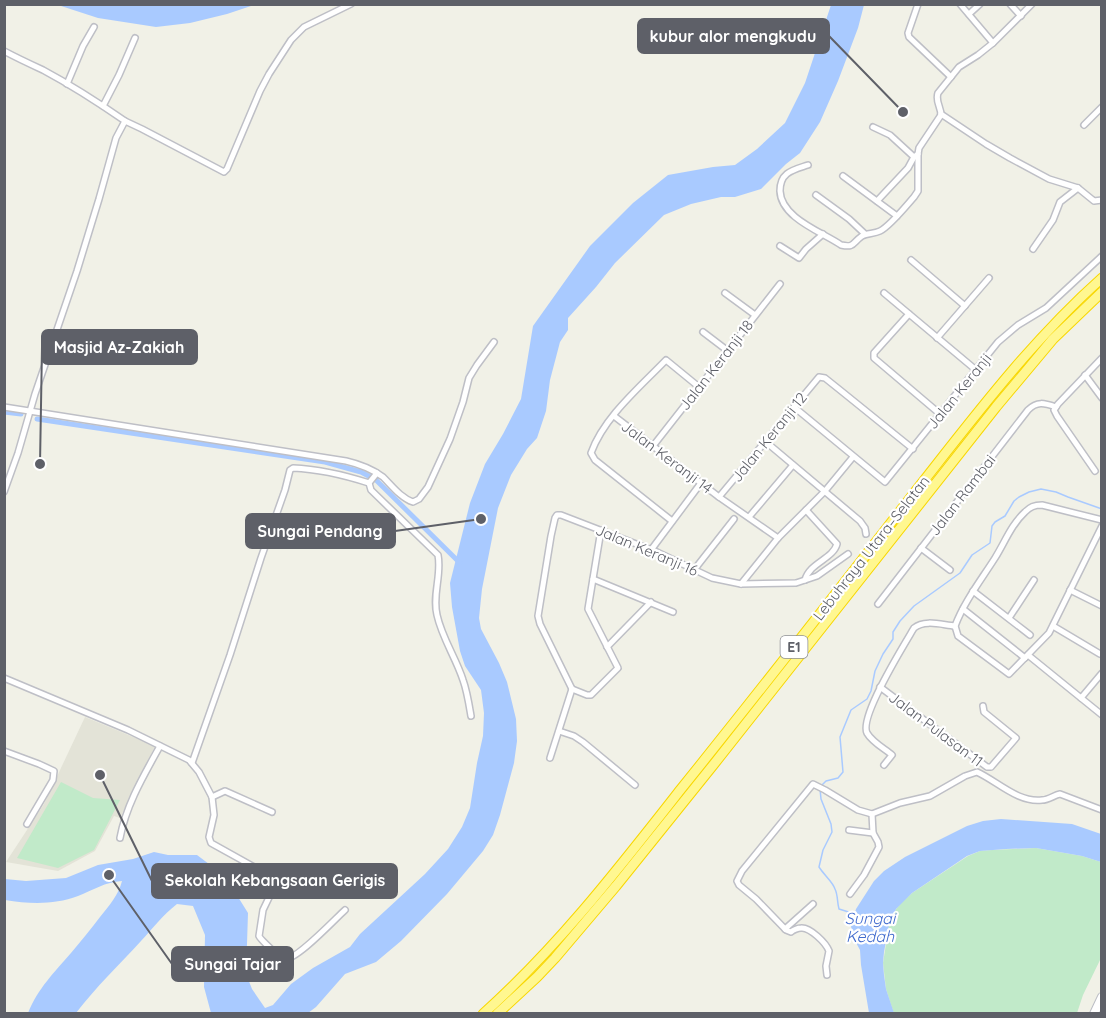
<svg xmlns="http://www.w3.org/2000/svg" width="1106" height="1018" font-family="Quicksand,sans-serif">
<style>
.education{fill:#e3e3d7}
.green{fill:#c1eac9}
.water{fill:#a9caff}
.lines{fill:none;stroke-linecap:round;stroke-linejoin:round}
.stream{stroke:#a9caff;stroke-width:1.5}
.canal{stroke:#a9caff;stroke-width:5}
.minor-casing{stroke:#bebfc6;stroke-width:8}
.secondary-casing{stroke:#bcbec5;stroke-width:10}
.motorway-casing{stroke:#f8d700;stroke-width:11}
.minor{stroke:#fff;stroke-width:5}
.secondary{stroke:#fff;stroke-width:8}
.motorway{stroke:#fff790;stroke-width:9}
.labels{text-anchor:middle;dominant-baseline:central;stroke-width:4.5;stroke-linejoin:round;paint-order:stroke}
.shield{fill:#fff;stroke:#8e9095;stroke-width:1.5}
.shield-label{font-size:14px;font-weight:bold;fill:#5e6068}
.street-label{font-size:15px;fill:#5e6068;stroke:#fff}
.water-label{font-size:16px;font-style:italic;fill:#406bce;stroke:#fff}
.leader{fill:none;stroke:#5e6068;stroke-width:2}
.callout-dot{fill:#5e6068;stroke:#fff;stroke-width:2}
.callout{fill:#5e6068;stroke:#5e6068;stroke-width:2}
.callout-label{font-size:16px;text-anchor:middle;font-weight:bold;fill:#fff}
</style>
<rect width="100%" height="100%" fill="#f1f1e7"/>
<path class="education" d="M85,717L155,746L120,818L114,816L95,851L58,871L6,862L44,804Z"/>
<g class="green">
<path d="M61,782L93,798L120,800L94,850L58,868L17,858Z"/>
<path d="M1036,848L1082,856L1101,862V958L1083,995L1077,1013L894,1014L886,989L883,963L889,925L896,909L902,902L912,893L968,856L980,851L992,850Z"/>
</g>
<g class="water">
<path d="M58,5H254L227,14L190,23L156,27L98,18Z"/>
<path d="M831,5H864L858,28L838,81L820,122L800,153L786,164L761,189L735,197H721L691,204L664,215L615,263L596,287L568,318V330L560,342L550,380L546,411L537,438L527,449L511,475L498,508L482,589L479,618L481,629L499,663L507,682L516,719L517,741L514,763L500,815L493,835L483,851L447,894L401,941L376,962L345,974L316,1007L308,1013H211L204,987L205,935L193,906L177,904C163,915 153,928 141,941C119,965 96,987 76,1013H28C39,987 53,974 71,953C81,941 91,929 100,917C109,906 119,894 122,881C105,882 93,890 78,896C54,905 30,904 5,900V879L26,881L66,878L98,865L133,859L154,852L168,855H197L225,876L248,913L246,974L252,989L265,1008L273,1005L291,984L313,968L350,947L360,934L425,874L448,849L462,827L470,808L477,763L483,736L484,713L481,690L465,666L460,651L452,607L450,583L470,503L485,464L503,434L521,399L533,326L590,246L633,203L668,175L713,167L735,165L757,149L785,123L805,83Z"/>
<path d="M1001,819L1072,824L1101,834V862L1082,856L1036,848L1006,849L980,851L967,856L912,893L896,909L892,918L889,925L884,952L883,963L884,975L886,989L894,1013H869L861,965L860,950L853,937L851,926L856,909L874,881L884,871L905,857L967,826L983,821Z"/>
</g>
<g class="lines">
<g class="stream">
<path d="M822,785L826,781L838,778L843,772L840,737L851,710L867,699L871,691L875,671L883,654L893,639V632L900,621L914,606L960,573L972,555L990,543L992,526L995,522L1005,516L1014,501L1019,497L1029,492L1041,489L1056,492L1068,497L1102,509"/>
<path d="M820,789L821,799L831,824L832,832L823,850L819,867C824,875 833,882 835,889C838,895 837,902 839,909L855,914"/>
</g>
<g class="canal">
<path d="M4,412L21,414"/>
<path d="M37,419L325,462L361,472L376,480L460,563"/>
</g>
<defs>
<g id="minor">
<path d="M918,4L908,33L909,37L951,77"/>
<path d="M960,4L993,43"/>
<path d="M1010,4L1021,16"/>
<path d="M969,14L980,4"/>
<path d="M4,51C17,58 30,64 43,70C71,85 99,103 125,121L116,138L99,199L77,271L35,394L18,453L4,492"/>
<path d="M67,84L83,46L94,27"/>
<path d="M103,106L119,75L135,38"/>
<path d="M941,114L986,144L1010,158L1049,179L1078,188L1094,201L1102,200"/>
<path d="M125,121L142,129L224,172L227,169L260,91L269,74L291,40L304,27L351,4"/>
<path d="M1084,125L1102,107"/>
<path d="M873,127L890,135L914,157"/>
<path d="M808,165C793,170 780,172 780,191C781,218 822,232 841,245C855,248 852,243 862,236C867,233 874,234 880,231C890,226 906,206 914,197L918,191V154L919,148L941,115C941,107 935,101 938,93L959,67L978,55L993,43L1032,4"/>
<path d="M843,176L897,216"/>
<path d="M816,195L849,219L865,234"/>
<path d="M877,201L908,168L914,157L918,154"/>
<path d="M780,246L799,258L806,249L823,234"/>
<path d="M1033,249L1053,220L1060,202L1078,188"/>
<path d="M911,260L965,306"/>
<path d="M725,293L755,315"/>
<path d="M884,293L976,370"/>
<path d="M909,314L874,353V358L940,414"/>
<path d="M703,332L728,351"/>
<path d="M937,338L989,278"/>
<path d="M1085,375L1102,398"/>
<path d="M4,407L346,461C359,464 372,469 383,477C392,486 401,498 413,502L419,499L428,487L450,439L463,402L469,378L477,365L494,342"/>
<path d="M794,407L885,482L998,342L1018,325L1046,308L1102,256"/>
<path d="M614,416L719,497L778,538"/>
<path d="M766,442L860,521L865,528L866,534"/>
<path d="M653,446L780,284"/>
<path d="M1095,471L1057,416L1054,410L1058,404L1102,358"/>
<path d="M377,473L369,483L371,490L438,555C442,575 432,595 437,615C442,638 456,658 463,680C467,691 469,704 471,716"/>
<path d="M719,497L819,377L825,378L840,390L913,449"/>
<path d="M749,517L793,465"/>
<path d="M1102,520L1042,505C1034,505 1030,507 1025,512C1011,525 1005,542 995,558C981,580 964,602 955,626L958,636L1009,674L1049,633L1102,526"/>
<path d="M672,521L595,460L591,453C604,417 640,387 666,360L699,387"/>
<path d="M921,548L950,570"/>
<path d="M651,550L701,483"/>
<path d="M694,570L734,519"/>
<path d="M593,579L673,612"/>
<path d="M805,580C809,563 833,559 837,544L806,510"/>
<path d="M741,584L778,538L825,491L853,457"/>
<path d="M1070,590L1102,606"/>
<path d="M973,591L1030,635"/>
<path d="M878,604L1028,410C1037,401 1044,403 1056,407"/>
<path d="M963,609L1025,658"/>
<path d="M1009,618L1034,580"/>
<path d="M1053,626L1100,654"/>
<path d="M607,647L651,602"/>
<path d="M1028,655L1081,698L1102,673"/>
<path d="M4,678L128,730L189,760L199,772L212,797L214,815L209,837L211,843L274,878L276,881L275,885L263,910L259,936C260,939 281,959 283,959C294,963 335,919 345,910"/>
<path d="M880,687L987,767H991L1016,738L984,712L983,706"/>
<path d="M572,689L540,624L538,616L551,536L555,518L557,515H561L657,552L712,578L741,584L796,583L817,576L848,554"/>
<path d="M572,689L587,695H591L618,668L588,609L601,530"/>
<path d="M1081,698L1102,715"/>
<path d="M559,731L574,736L583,742L635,785"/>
<path d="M4,751L39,764L54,771L53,780L27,824"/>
<path d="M550,758L572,689"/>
<path d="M192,763L230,655L261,558L285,490L290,470L293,468C320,469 344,475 369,483"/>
<path d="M884,765L892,755C885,749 872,742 867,733C859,717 904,645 914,628C925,619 942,625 955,626"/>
<path d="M212,797L225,791L272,812"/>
<path d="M849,830L873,833"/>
<path d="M120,838C126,805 144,775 160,746"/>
<path d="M850,894L864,875L879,847L878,842L873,833L872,814"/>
<path d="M785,929L813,904"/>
<path d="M827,975L826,966L829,951C826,943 810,927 801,928C798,928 793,930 791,932L786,930L756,899L739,885L737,881L742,871L813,784L825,790L858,810L872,814L900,803L930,796L965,776L977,772C997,781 1018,803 1042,800C1049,800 1054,795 1060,794L1102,810"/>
</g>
<path id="secondary" d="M1094,1014L1102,997"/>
<g id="motorway">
<path d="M483,1014C558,947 619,868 681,789C759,692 835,595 911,497C971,421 1029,343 1102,278"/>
<path d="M497,1014L537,977L555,958L616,886L714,764L996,407L1053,339L1102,292"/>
</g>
</defs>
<use href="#minor" class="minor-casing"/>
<use href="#secondary" class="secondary-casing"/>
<use href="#motorway" class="motorway-casing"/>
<use href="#minor" class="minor"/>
<use href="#secondary" class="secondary"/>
<use href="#motorway" class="motorway"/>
</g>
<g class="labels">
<rect class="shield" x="780.5" y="636" width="27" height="22" rx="4.5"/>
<g class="shield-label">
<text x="794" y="647">E1</text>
</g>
<g class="street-label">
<text transform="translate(716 365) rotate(-52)">Jalan Keranji 18</text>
<text transform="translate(959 391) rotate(-51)">Jalan Keranji</text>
<text transform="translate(769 437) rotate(-51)">Jalan Keranji 12</text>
<text transform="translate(667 457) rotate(37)">Jalan Keranji 14</text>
<text transform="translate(962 495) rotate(-52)">Jalan Rambai</text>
<text transform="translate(871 548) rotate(-52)">Lebuhraya Utara–Selatan</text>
<text transform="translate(647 550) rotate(23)">Jalan Keranji 16</text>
<text transform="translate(936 729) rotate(37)">Jalan Pulasan 11</text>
</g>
<g class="water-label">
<text x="870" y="918">Sungai<tspan x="870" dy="18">Kedah</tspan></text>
</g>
</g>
<path class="leader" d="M903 112L829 36M40 464L42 347M481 519L395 531M100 775L152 881M109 875L172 964"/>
<g class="callout-dot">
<circle cx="903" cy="112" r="6"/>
<circle cx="40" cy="464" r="6"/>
<circle cx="481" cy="519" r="6"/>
<circle cx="100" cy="775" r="6"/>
<circle cx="109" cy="875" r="6"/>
</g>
<g class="callout">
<rect x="638" y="19" width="191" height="34" rx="6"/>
<rect x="42" y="330" width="155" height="34" rx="6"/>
<rect x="246" y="514" width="149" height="34" rx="6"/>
<rect x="152" y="864" width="245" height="34" rx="6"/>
<rect x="172" y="947" width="121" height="34" rx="6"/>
</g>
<g class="callout-label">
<text x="733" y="42">kubur alor mengkudu</text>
<text x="119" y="353">Masjid Az-Zakiah</text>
<text x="320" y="537">Sungai Pendang</text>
<text x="275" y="886">Sekolah Kebangsaan Gerigis</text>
<text x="233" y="970">Sungai Tajar</text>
</g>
<rect width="1106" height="1018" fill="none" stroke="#5e6068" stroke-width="12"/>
</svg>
